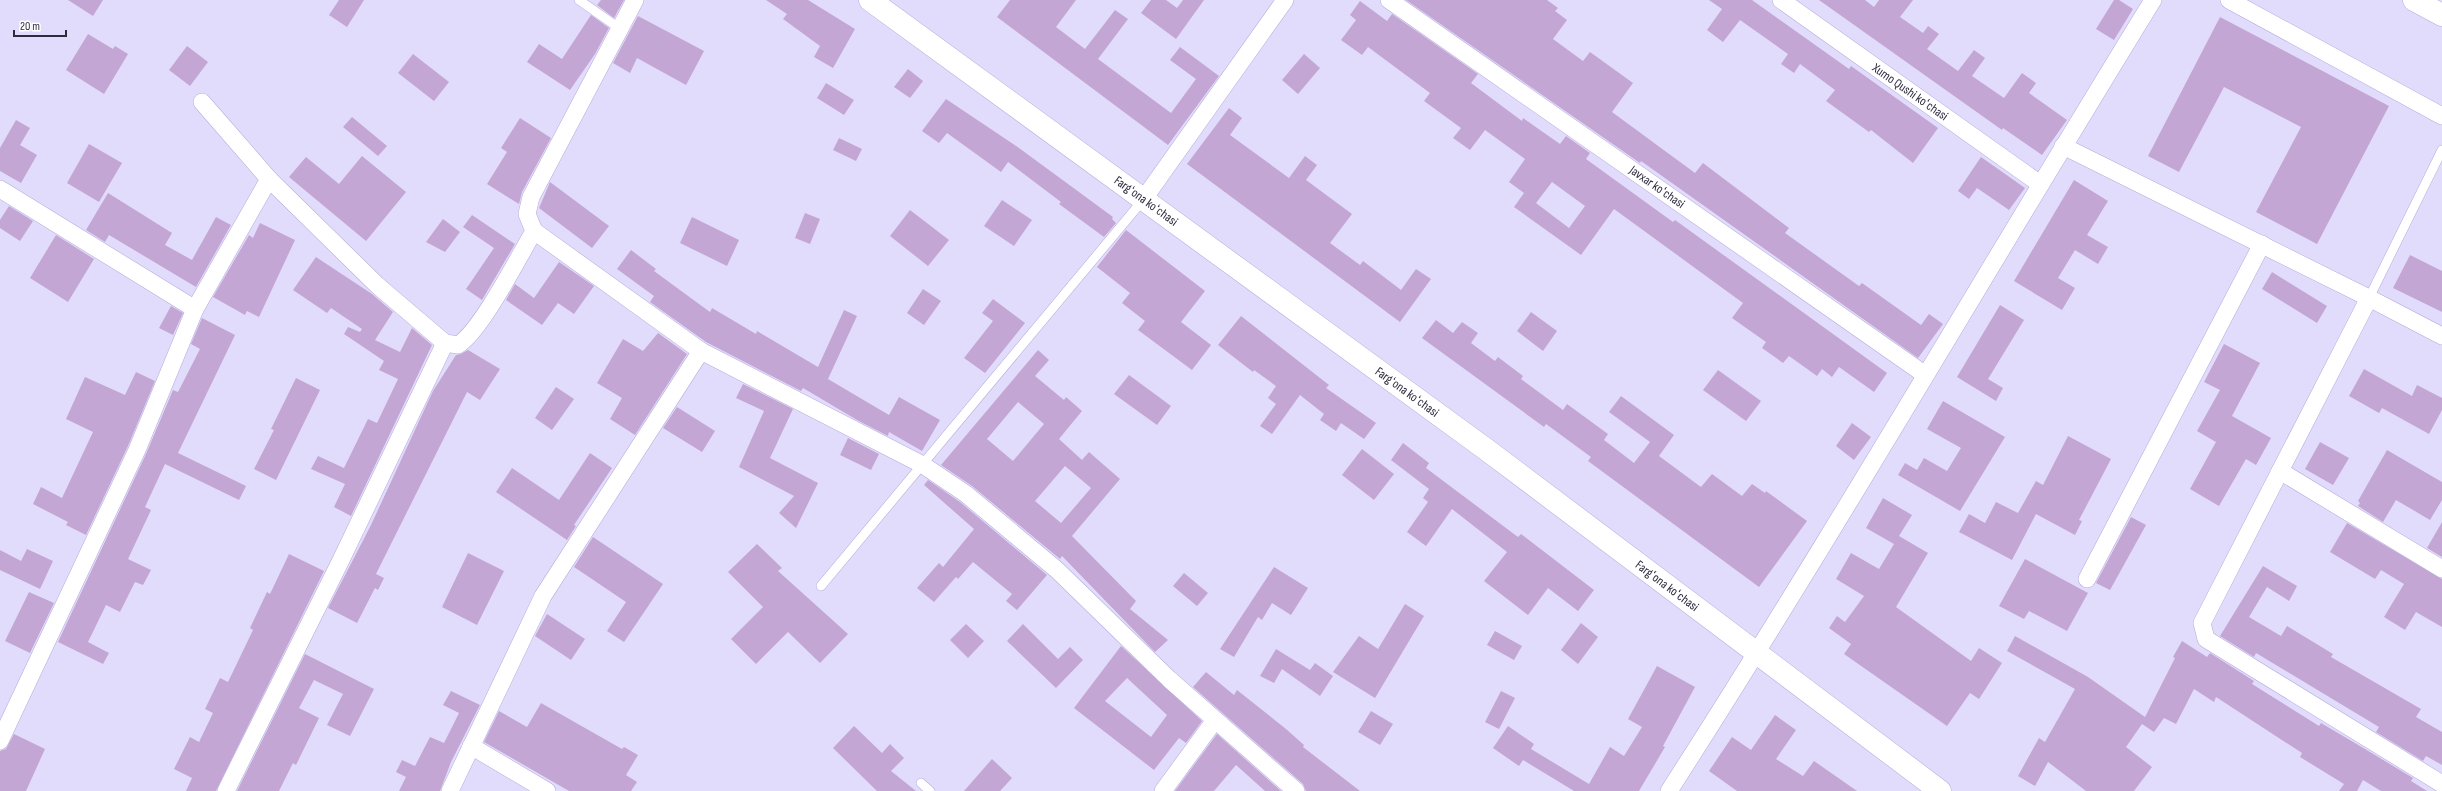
<svg xmlns="http://www.w3.org/2000/svg" width="2442" height="791" font-family="'Sofia Sans Condensed',sans-serif">
<style>
.building{fill:#c3a6d4;fill-rule:evenodd}
.lines{fill:none;stroke-linecap:round;stroke-linejoin:round}
.lane-casing{stroke:#b4aadc;stroke-width:10}
.street-casing{stroke:#b4aadc;stroke-width:18}
.secondary-casing{stroke:#b4aadc;stroke-width:23}
.primary-casing{stroke:#b4aadc;stroke-width:23}
.lane{stroke:#fff;stroke-width:9}
.street{stroke:#fff;stroke-width:17}
.secondary{stroke:#fff;stroke-width:22}
.primary{stroke:#fff;stroke-width:22}
.labels{text-anchor:middle;dominant-baseline:central;stroke-width:3;stroke-linejoin:round;paint-order:stroke}
.street-label{font-size:13px;fill:#2f2b3f;stroke:#fff}
</style>
<rect width="100%" height="100%" fill="#e2dcfc"/>
<g class="building">
<path d="M68,0H103L93,16Z"/>
<path d="M339,0H364L347,27L329,15Z"/>
<path d="M601,0H624L614,18L597,5Z"/>
<path d="M766,0H808L855,29L833,68L814,57L820,46L783,19L787,14Z"/>
<path d="M1010,0H1076L1056,27L1085,49L1115,10L1128,19L1098,59L1171,113L1196,79L1170,60L1180,47L1219,76L1168,145L997,17Z"/>
<path d="M1151,0H1166L1177,8L1183,0H1204L1176,39L1141,13Z"/>
<path d="M1406,0H1547L1558,8L1555,11L1567,20L1553,39L1583,61L1590,52L1633,83L1612,112L1695,173L1703,163L1789,228L1785,233L1859,286L1862,283L1921,325L1929,314L1943,324L1918,358L1641,161L1640,163Z"/>
<path d="M1709,0H1752L1849,69L1851,66L1938,128L1913,163L1871,130L1869,132L1826,101L1835,90L1800,64L1794,73L1781,64L1788,54L1740,20L1723,42L1707,30L1722,9Z"/>
<path d="M1819,0H1865L1874,7L1879,0H1913L1900,17L1923,33L1928,26L1939,34L1927,49L1958,71L1974,50L1985,58L1972,76L2004,98L2022,73L2036,83L2029,93L2067,120L2042,155L2003,128L2002,130Z"/>
<path d="M2114,0H2119L2133,9L2114,40L2096,29Z"/>
<path d="M1360,1L1387,21L1392,14L1478,74L1471,83L1522,121L1523,118L1560,144L1566,136L1590,153L1586,159L1673,222L1675,220L1887,373L1874,392L1839,367L1832,377L1822,369L1817,376L1789,356L1783,363L1762,348L1766,342L1732,318L1743,303L1614,209L1581,255L1514,207L1524,193L1509,182L1525,159L1485,130L1470,150L1453,138L1461,128L1424,101L1430,93L1368,47L1362,55L1341,40L1356,20L1350,15ZM1552,182L1585,206L1569,228L1536,203Z"/>
<path d="M591,15L609,28L595,54L570,90L527,62L539,44L562,59Z"/>
<path d="M638,16L704,51L686,85L637,58L630,73L613,63Z"/>
<path d="M2220,17L2389,106L2317,244L2256,212L2301,127L2224,87L2179,172L2148,156Z"/>
<path d="M88,34L113,49L115,46L128,54L104,94L66,70Z"/>
<path d="M187,46L208,62L190,86L169,70Z"/>
<path d="M413,54L449,82L434,101L398,73Z"/>
<path d="M1304,54L1320,68L1298,94L1282,80Z"/>
<path d="M908,69L923,81L910,98L894,87Z"/>
<path d="M826,83L854,100L844,115L817,98Z"/>
<path d="M946,99L1019,148L1113,217L1112,219L1116,223L1104,237L1059,204L1061,202L1008,162L1001,172L947,133L939,143L922,131Z"/>
<path d="M1229,108L1242,118L1230,135L1289,178L1305,156L1317,165L1306,180L1352,214L1330,243L1360,265L1363,261L1401,290L1416,269L1431,279L1400,322L1187,164Z"/>
<path d="M352,117L387,146L378,156L343,127Z"/>
<path d="M520,118L551,138L522,192L519,204L487,184L507,152L501,148Z"/>
<path d="M16,120L30,128L20,145L37,155L21,183L0,171V148Z"/>
<path d="M839,138L862,149L856,161L833,150Z"/>
<path d="M89,144L122,163L99,202L67,183Z"/>
<path d="M362,156L406,192L366,241L289,177L306,157L339,184Z"/>
<path d="M1981,157L2025,188L2009,210L1977,188L1969,199L1958,191Z"/>
<path d="M2074,180L2108,201L2087,235L2108,247L2098,264L2075,250L2058,278L2075,288L2062,310L2014,281Z"/>
<path d="M550,182L609,226L592,248L539,208Z"/>
<path d="M108,193L172,233L165,245L192,260L216,217L231,225L196,287L109,235L105,242L86,230Z"/>
<path d="M1002,200L1032,220L1014,246L984,226Z"/>
<path d="M9,206L33,221L20,241L0,228V220Z"/>
<path d="M910,210L949,240L928,266L890,236Z"/>
<path d="M805,213L820,219L810,244L795,238Z"/>
<path d="M472,215L515,244L482,300L466,289L494,248L463,227Z"/>
<path d="M692,217L739,240L727,266L680,243Z"/>
<path d="M443,219L460,232L445,252L426,242Z"/>
<path d="M260,223L295,240L259,317L247,311L245,315L213,297L249,235L253,238Z"/>
<path d="M1126,230L1205,291L1181,322L1211,345L1192,370L1138,330L1145,321L1122,303L1130,293L1097,267Z"/>
<path d="M56,235L94,259L68,302L30,278Z"/>
<path d="M631,250L656,269L654,271L710,312L712,308L756,334L757,331L818,367L844,310L857,316L828,379L889,415L899,397L940,420L922,451L889,432L888,436L857,420L803,388L801,391L706,342L650,302L654,296L617,269Z"/>
<path d="M2410,255L2442,271V312L2393,288Z"/>
<path d="M316,257L372,294L393,312L375,340L400,352L412,328L432,345L351,516L334,507L345,484L311,469L318,456L344,468L368,419L377,423L398,379L379,370L384,361L344,334L348,327L360,332L362,329L331,308L327,313L293,290Z"/>
<path d="M559,262L594,286L574,314L558,303L542,325L506,300L515,284L534,298Z"/>
<path d="M2272,272L2327,306L2317,323L2262,289Z"/>
<path d="M923,289L941,301L924,325L907,313Z"/>
<path d="M993,299L1025,323L985,373L964,358L993,321L982,313Z"/>
<path d="M2000,305L2024,320L1988,379L2003,388L1996,401L1957,377Z"/>
<path d="M171,306L183,313L173,335L159,328Z"/>
<path d="M1531,312L1557,331L1543,351L1517,331Z"/>
<path d="M1241,316L1329,385L1326,388L1376,423L1364,439L1341,423L1336,431L1320,420L1324,414L1300,395L1272,434L1260,426L1276,404L1268,398L1276,386L1254,370L1253,372L1218,345Z"/>
<path d="M202,318L235,335L178,453L246,486L239,500L165,464L145,507L151,510L128,559L151,570L143,585L135,582L120,612L106,605L88,642L109,653L103,664L58,642L146,454L173,390L178,392L200,349L191,344Z"/>
<path d="M1436,320L1453,333L1462,322L1478,333L1471,343L1495,361L1498,357L1523,376L1521,379L1563,410L1567,404L1608,434L1604,440L1634,463L1650,442L1609,412L1621,396L1674,435L1659,456L1701,487L1712,474L1742,496L1752,484L1765,493L1766,491L1807,521L1759,587L1588,461L1591,457L1546,424L1544,427L1422,338Z"/>
<path d="M658,333L687,354L635,435L610,419L622,398L597,383L623,339L643,351Z"/>
<path d="M2224,344L2260,363L2232,416L2271,438L2256,465L2246,459L2219,506L2190,489L2216,442L2197,431L2220,390L2204,382Z"/>
<path d="M468,350L500,369L480,400L467,392L376,574L384,578L378,590L375,588L357,623L328,608L371,525L433,391L456,355L461,354Z"/>
<path d="M1038,350L1049,360L1035,376L1064,400L1066,397L1082,411L1059,439L1082,460L1089,452L1120,479L1072,536L1136,601L1130,609L1168,640L1155,652L1062,556L1060,559L972,486L941,465ZM1018,402L1044,424L1013,461L987,439ZM1065,466L1091,488L1061,523L1035,501Z"/>
<path d="M2364,369L2412,396L2417,385L2442,398V410L2429,434L2382,408L2379,413L2349,396Z"/>
<path d="M1718,370L1761,401L1746,421L1703,390Z"/>
<path d="M136,372L155,381L128,446L86,535L66,525L68,522L33,504L41,487L62,498L93,432L66,419L85,377L125,395Z"/>
<path d="M1129,375L1171,406L1157,425L1114,394Z"/>
<path d="M296,378L320,390L276,480L254,469L274,430L271,429Z"/>
<path d="M743,384L793,409L770,458L818,483L796,528L779,513L794,496L739,467L764,411L736,398Z"/>
<path d="M556,387L574,399L552,430L535,418Z"/>
<path d="M1943,401L2005,437L1960,511L1898,475L1905,463L1917,470L1924,458L1947,471L1961,448L1927,429Z"/>
<path d="M677,407L715,431L702,452L663,428Z"/>
<path d="M1852,423L1871,437L1854,460L1836,446Z"/>
<path d="M2068,436L2111,459L2079,520L2082,521L2075,535L2036,514L2012,560L1959,532L1969,514L1985,523L1996,502L2018,513L2036,481L2043,485Z"/>
<path d="M848,438L879,454L871,470L840,455Z"/>
<path d="M2320,442L2349,458L2333,485L2305,469Z"/>
<path d="M1403,443L1429,463L1426,468L1518,537L1521,534L1594,590L1578,611L1548,588L1528,615L1484,581L1507,552L1452,509L1426,546L1407,532L1428,502L1423,498L1429,489L1391,460Z"/>
<path d="M1362,449L1394,474L1374,500L1342,475Z"/>
<path d="M2387,450L2442,482V500L2430,520L2396,500L2383,522L2358,506L2360,503L2358,501Z"/>
<path d="M590,453L612,468L574,525L576,526L567,540L496,492L512,468L559,500Z"/>
<path d="M928,480L960,502L1047,575L1017,610L1006,601L1012,594L973,562L958,579L956,577L934,602L917,588L939,563L943,567L974,529L924,485Z"/>
<path d="M1883,498L1912,515L1899,536L1928,553L1896,607L1971,661L1979,648L2002,663L1979,699L1970,693L1947,726L1844,654L1851,644L1829,628L1837,616L1845,622L1864,596L1836,579L1851,553L1879,569L1894,544L1866,528Z"/>
<path d="M2131,517L2146,525L2110,590L2096,583Z"/>
<path d="M2442,522V557L2427,548Z"/>
<path d="M2347,523L2442,579V627L2416,612L2405,630L2384,617L2404,584L2381,570L2375,579L2330,552Z"/>
<path d="M593,537L663,584L624,642L607,631L626,602L574,567Z"/>
<path d="M757,544L782,568L778,571L848,634L820,663L788,632L756,664L731,639L763,607L728,572Z"/>
<path d="M27,549L53,561L40,589L0,570V550L21,561Z"/>
<path d="M468,553L504,571L477,625L442,607Z"/>
<path d="M289,554L324,571L216,791H186L192,778L174,769L190,737L199,742L213,713L205,709L220,678L228,682L253,630L250,628L267,592L270,594Z"/>
<path d="M2025,559L2088,593L2067,631L2029,611L2024,619L1999,606Z"/>
<path d="M2263,566L2297,586L2289,601L2267,587L2249,617L2281,636L2287,626L2333,654L2331,657L2421,709L2416,717L2442,732V765L2426,756L2423,761L2376,732L2379,727L2256,653L2254,657L2220,636Z"/>
<path d="M1274,567L1308,588L1291,615L1272,603L1262,620L1258,617L1234,657L1220,649Z"/>
<path d="M1184,573L1208,593L1197,606L1173,586Z"/>
<path d="M29,592L54,603L30,653L5,641Z"/>
<path d="M1405,604L1424,616L1375,698L1333,672L1359,636L1378,649Z"/>
<path d="M547,614L585,639L571,660L535,636Z"/>
<path d="M1581,623L1598,637L1578,664L1561,650Z"/>
<path d="M966,624L984,641L968,658L950,640Z"/>
<path d="M1023,624L1058,659L1070,647L1083,660L1056,688L1007,641Z"/>
<path d="M1495,631L1522,646L1514,660L1487,645Z"/>
<path d="M2015,636L2088,677L2145,717L2175,658L2173,657L2182,641L2207,657L2210,653L2254,681L2252,684L2319,726L2321,723L2365,749L2413,778L2411,781L2427,791H2381L2363,780L2357,791H2339L2344,784L2300,757L2302,753L2216,697L2214,702L2194,689L2176,724L2164,718L2154,732L2142,724L2126,747L2152,767L2134,791H2086L2048,762L2035,786L2018,776L2039,738L2045,742L2075,689L2007,651Z"/>
<path d="M1121,646L1202,721L1186,743L1179,738L1154,770L1074,708ZM1127,678L1167,715L1151,737L1105,701Z"/>
<path d="M1276,649L1310,670L1315,663L1333,676L1320,696L1282,669L1274,683L1260,676Z"/>
<path d="M305,654L374,689L350,736L327,725L343,694L314,680L299,708L319,718L296,765L293,763L279,791H237Z"/>
<path d="M1657,666L1695,687L1663,746L1665,747L1639,791H1574L1523,760L1519,766L1493,748L1508,726L1534,744L1531,749L1589,784L1610,747L1624,756L1642,727L1628,719Z"/>
<path d="M1206,672L1234,695L1237,690L1286,729L1304,745L1303,747L1360,791H1306L1303,784L1193,687Z"/>
<path d="M451,691L480,705L451,762L440,791H399L406,777L396,772L402,760L415,766L430,737L444,743L459,713L443,705Z"/>
<path d="M1501,691L1515,698L1499,729L1485,722Z"/>
<path d="M541,703L622,749L624,747L638,755L626,775L637,782L631,791H569L484,742L499,711L527,727Z"/>
<path d="M1371,711L1393,724L1380,745L1358,732Z"/>
<path d="M1775,715L1796,730L1776,759L1803,776L1814,761L1857,791H1737L1709,771L1732,737L1751,750Z"/>
<path d="M854,726L882,753L890,744L904,758L891,771L916,791H877L833,748Z"/>
<path d="M14,734L45,749L26,791H0V751L6,749Z"/>
<path d="M1217,734L1281,791H1265L1236,765L1214,791H1175Z"/>
<path d="M992,759L1012,778L1000,791H964Z"/>
</g>
<g class="lines">
<defs>
<g id="lane">
<path d="M579,0L619,28"/>
<path d="M2369,298L2442,150"/>
<path d="M821,586L1143,200"/>
<path d="M921,783L930,791"/>
</g>
<g id="street">
<path d="M1389,0L1924,374"/>
<path d="M1781,0L2040,184"/>
<path d="M2229,0L2442,116"/>
<path d="M202,102L269,179L377,285L445,343"/>
<path d="M2063,146L2369,298L2442,336"/>
<path d="M0,189L195,309"/>
<path d="M1143,200L1285,0"/>
<path d="M534,231L701,351L923,465L966,494L1057,570L1169,679L1296,791"/>
<path d="M2369,298L2202,623L2206,639L2442,784"/>
<path d="M2280,471L2442,569"/>
<path d="M2087,579L2262,244"/>
<path d="M0,741L137,450L195,309L269,179"/>
<path d="M471,746L547,791"/>
<path d="M226,791L341,560L445,343L458,345C481,331 518,258 534,231L527,214L531,197L635,0"/>
<path d="M450,791L543,596L701,351"/>
<path d="M1163,791L1215,720"/>
<path d="M1669,791C1836,531 1991,263 2153,0"/>
</g>
<path id="secondary" d="M870,0L1487,450L1940,791"/>
<path id="primary" d="M2414,0L2442,15"/>
</defs>
<use href="#lane" class="lane-casing"/>
<use href="#street" class="street-casing"/>
<use href="#secondary" class="secondary-casing"/>
<use href="#primary" class="primary-casing"/>
<use href="#lane" class="lane"/>
<use href="#street" class="street"/>
<use href="#secondary" class="secondary"/>
<use href="#primary" class="primary"/>
</g>
<g class="labels">
<g class="street-label">
<text transform="translate(1910 92) rotate(35)">Xumo Qushi koʻchasi</text>
<text transform="translate(1657 187) rotate(35)">Javxar koʻchasi</text>
<text transform="translate(1146 201) rotate(36)">Fargʻona koʻchasi</text>
<text transform="translate(1407 392) rotate(36)">Fargʻona koʻchasi</text>
<text transform="translate(1667 586) rotate(37)">Fargʻona koʻchasi</text>
</g>
</g>
<path d="M14 30v6h52v-6" fill="none" stroke="#2f2b3f" stroke-width="2"/>
<text x="20" y="30" font-size="12" fill="#2f2b3f" stroke="#ffffff" stroke-width="3" paint-order="stroke">20 m</text>
</svg>
